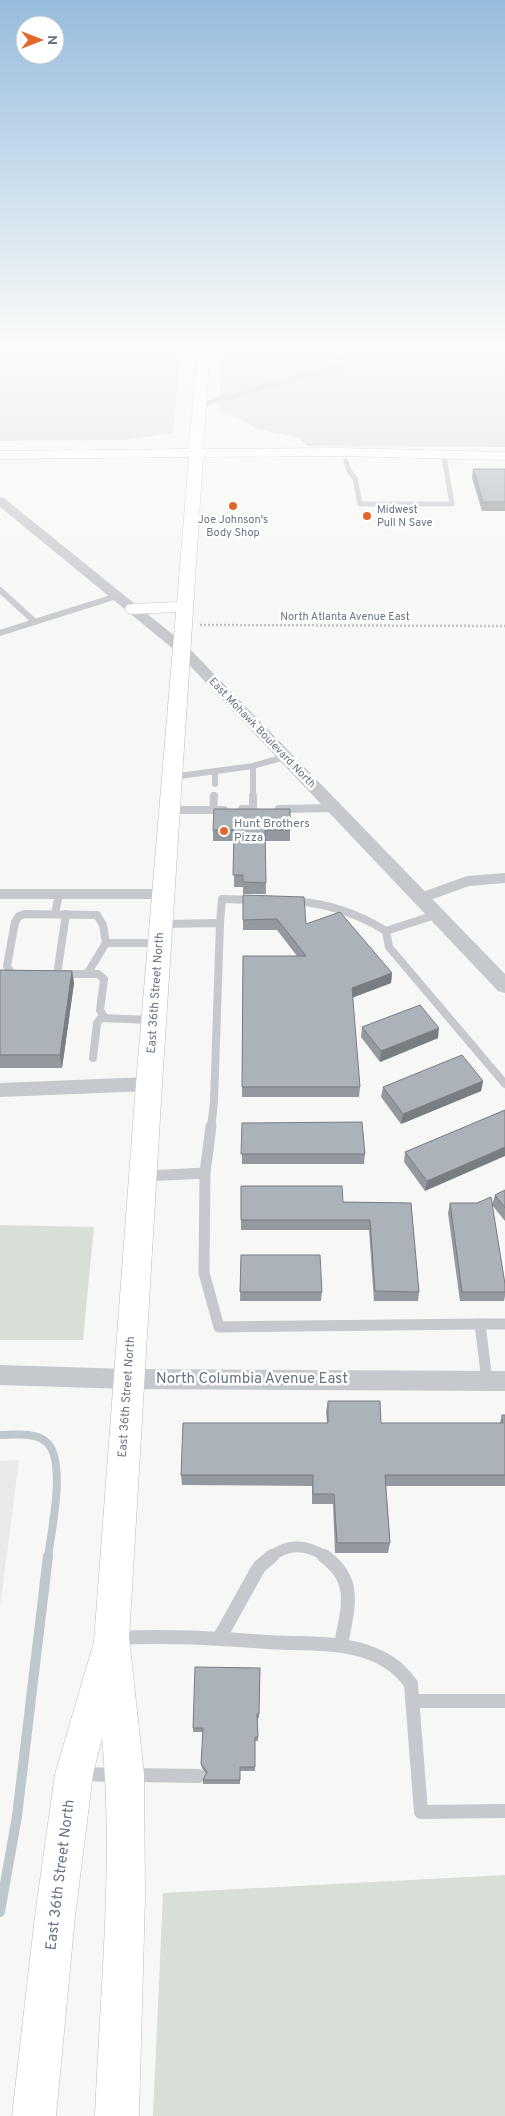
<svg xmlns="http://www.w3.org/2000/svg" width="505" height="2116" font-family="Overpass,sans-serif">
<style>
.built{fill:#e8e9e8}
.green{fill:#d8dfd6}
.lines{fill:none;stroke-linecap:round;stroke-linejoin:round}
.stream-far1{stroke:#bec7cc;stroke-width:8}
.stream{stroke:#bec7cc;stroke-width:10}
.secondary-casing{stroke:#b8bcc1;stroke-width:1}
.path{stroke:#bdbfc2;stroke-width:2.5;stroke-dasharray:2 2;stroke-linecap:butt}
.service-far4{stroke:#c5c8cc;stroke-width:5}
.service-far3{stroke:#c5c8cc;stroke-width:6}
.service-far2{stroke:#c5c8cc;stroke-width:8}
.service-far1{stroke:#c5c8cc;stroke-width:11}
.service{stroke:#c5c8cc;stroke-width:14}
.minor{fill:#c5c8cc;fill-rule:evenodd}
.tertiary{fill:#c5c8cc;fill-rule:evenodd}
.secondary{fill:#fff;fill-rule:evenodd}
.wall{fill:#93999f}
.shaded-wall{fill:#787d82}
.building{fill:#abb2b9;stroke:#787d82}
.poi-dot{fill:#e2682a;stroke:#fff;stroke-width:2}
.labels{text-anchor:middle;dominant-baseline:central;stroke-width:5;stroke-linejoin:round;paint-order:stroke}
.far-poi-label{font-size:11px;fill:#677586;stroke:#fff;text-anchor:start}
.far-street-label{font-size:11px;fill:#677586;stroke:#fff}
.poi-label{font-size:12px;fill:#677586;stroke:#fff;text-anchor:start}
.street-label{font-size:12px;fill:#677586;stroke:#fff}
.near-street-label{font-size:15px;fill:#677586;stroke:#fff}
</style>
<rect width="100%" height="100%" fill="#f7f8f5"/>
<path class="built" d="M19,1460L0,1607V1461Z"/>
<g class="green">
<path d="M0,347H181L173,433L125,440L0,441Z"/>
<path d="M220,347H505V447L307,446L300,438L257,429L233,415L220,412Z"/>
<path d="M0,1225L94,1227L83,1340H0Z"/>
<path d="M505,1875V2116H153L163,1893Z"/>
</g>
<g class="lines">
<path class="stream-far1" d="M0,1435C15,1435 33,1432 45,1441C68,1457 51,1532 48,1557"/>
<path class="stream" d="M0,1912L17,1816L48,1556"/>
<defs>
<path id="secondary" d="M198,347H210L203,449L339,448L505,452V460L339,456L203,457L162,1084L129,1638L144,1775L145,1896L139,2116H95C100,1993 114,1861 102,1738L93,1774L75,1916L56,2116H12L35,1916L55,1774L94,1642L136,1084L176,612L133,614L127,613L125,609L127,605L133,604L177,602L189,457L0,459V451L189,449Z"/>
</defs>
<use href="#secondary" class="secondary-casing"/>
<path class="path" d="M200,625L505,626"/>
<g class="service-far4">
<path d="M200,405L341,366L340,361L321,347"/>
<path d="M346,461L349,471L355,478L360,504H452L444,457"/>
</g>
<g class="service-far3">
<path d="M0,590L35,622"/>
<path d="M0,633L117,596"/>
<path d="M215,771V784"/>
<path d="M172,777L253,766"/>
<path d="M214,797V795"/>
<path d="M253,797V766L285,757"/>
</g>
<g class="service-far2">
<path d="M242,809H253V796"/>
<path d="M279,809L334,808"/>
<path d="M170,810H224"/>
<path d="M213,810L214,796"/>
<path d="M293,901C327,903 357,913 386,931"/>
<path d="M25,914L97,915L103,925L106,943L87,974H12L7,966L15,922L19,916Z"/>
<path d="M55,914L59,894"/>
<path d="M438,914L386,931L389,947L505,1084"/>
<path d="M220,923L222,899L255,900"/>
<path d="M163,924L220,923L214,1102L211,1128"/>
<path d="M106,943H158"/>
<path d="M87,974H98L104,979L100,1010L104,1017"/>
<path d="M57,975L66,914"/>
<path d="M93,1058L97,1023L101,1018L151,1020"/>
</g>
<g class="service-far1">
<path d="M205,1173L211,1126"/>
<path d="M146,1176L205,1173L204,1273L219,1327L480,1324"/>
<path d="M487,1381L480,1324H505"/>
<path d="M271,1557C288,1543 307,1544 326,1557"/>
</g>
<g class="service">
<path d="M324,1556C359,1581 347,1609 341,1645"/>
<path d="M220,1637L259,1567L272,1556"/>
<path d="M118,1638C168,1635 217,1638 267,1642C316,1645 379,1637 411,1684L421,1812L505,1811"/>
<path d="M413,1701H505"/>
<path d="M82,1774L116,1775"/>
<path d="M134,1775L199,1776"/>
</g>
<g class="minor">
<path d="M505,873V883L469,886L422,903L417,902L414,898L417,894L467,876Z"/>
<path d="M0,889H163L171,894L163,899H0Z"/>
<path d="M149,1077L155,1079L158,1084L155,1089L149,1091L0,1097V1083Z"/>
<path d="M0,1365L128,1369L505,1371V1391L128,1389L0,1385Z"/>
</g>
<path class="tertiary" d="M0,497L4,498L187,646L505,974V993L498,991L177,652L0,507Z"/>
<use href="#secondary" class="secondary"/>
</g>
<g class="wall">
<path d="M473,469H505V511H482L472,478Z"/>
<path d="M213,830H290V841H265L266,894H243V887H234V841H213Z"/>
<path d="M243,895L306,924L392,973L391,983L352,998L360,1087L359,1097H242L243,956H297L277,930H243Z"/>
<path d="M0,970L72,971L74,983L62,1068H0Z"/>
<path d="M362,1027L438,1038L380,1062L361,1037Z"/>
<path d="M483,1081L481,1091L401,1124L381,1097L383,1087Z"/>
<path d="M505,1110L425,1191L404,1162L405,1152Z"/>
<path d="M242,1123L365,1154L364,1164H242Z"/>
<path d="M241,1186L343,1202L411,1203L419,1292L418,1301H374L369,1230H241Z"/>
<path d="M505,1190V1221L492,1205L505,1284V1296L504,1301H460L448,1213L450,1203L492,1204L495,1195Z"/>
<path d="M241,1255L322,1292L321,1301H240Z"/>
<path d="M328,1401L381,1423H500L502,1415H505V1486H386L390,1543L388,1553H335L333,1504H312V1486L182,1485L181,1475L327,1423L326,1412Z"/>
<path d="M260,1668L259,1718H258V1741H255V1771H240V1784H203V1780L206,1774L202,1768L201,1764L203,1732H193V1728Z"/>
</g>
<g class="shaded-wall">
<path d="M72,971L74,983L62,1068L60,1055Z"/>
<path d="M392,973L391,983L351,998L352,988Z"/>
<path d="M439,1028L438,1038L380,1062L381,1051Z"/>
<path d="M483,1081L481,1091L401,1124L403,1114Z"/>
<path d="M505,1147V1156L425,1191L427,1181Z"/>
</g>
<g class="building">
<path d="M473,469H505V502H483Z"/>
<path d="M214,809H290V830H265L266,883L243,882V875H233L234,830H213Z"/>
<path d="M243,895L304,897L306,924L340,912L392,973L352,988L360,1087H242L243,956H306L277,919L243,920Z"/>
<path d="M0,970L72,971L60,1055H0Z"/>
<path d="M420,1005L439,1028L381,1051L362,1027Z"/>
<path d="M462,1055L483,1081L403,1114L383,1087Z"/>
<path d="M505,1110V1147L427,1181L405,1152Z"/>
<path d="M362,1122L365,1154H241L242,1123Z"/>
<path d="M241,1186H342L343,1202L411,1203L419,1292L375,1291L370,1220H241Z"/>
<path d="M505,1190V1208L495,1195Z"/>
<path d="M491,1197L505,1284V1292H462L450,1203H477Z"/>
<path d="M241,1255H320L322,1292H240Z"/>
<path d="M328,1401H380L381,1423H503L502,1415H505V1475H385L390,1543H337L334,1494H313V1475H181L183,1423H328Z"/>
<path d="M195,1667L260,1668L259,1714H257L258,1737H255V1767H240V1780H203L207,1772L201,1764L203,1728H193Z"/>
</g>
<linearGradient id="sky" x2="0" y2="1"><stop stop-color="#97bcdd"/><stop offset="0.54" stop-color="#fbfcfa"/><stop offset="1" stop-color="#fbfcfa" stop-opacity="0"/></linearGradient>
<rect width="505" height="643" fill="url(#sky)"/>
<g class="poi-dot">
<circle cx="233" cy="506" r="5"/>
<circle cx="367" cy="516" r="5"/>
<circle cx="224" cy="831" r="5"/>
</g>
<g class="labels">
<g class="far-poi-label">
<text x="377" y="510">Midwest<tspan x="377" dy="13">Pull N Save</tspan></text>
<text x="233" y="520" text-anchor="middle">Joe Johnson's<tspan x="233" dy="13">Body Shop</tspan></text>
</g>
<g class="far-street-label">
<text x="345" y="617">North Atlanta Avenue East</text>
<text transform="translate(262 733) rotate(46)">East Mohawk Boulevard North</text>
</g>
<g class="poi-label">
<text x="234" y="824">Hunt Brothers<tspan x="234" dy="14">Pizza</tspan></text>
</g>
<g class="street-label">
<text transform="translate(156 993) rotate(-86)">East 36th Street North</text>
<text transform="translate(127 1397) rotate(-86)">East 36th Street North</text>
</g>
<g class="near-street-label">
<text x="252" y="1379">North Columbia Avenue East</text>
<text transform="translate(61 1875) rotate(-83)">East 36th Street North</text>
</g>
</g>
<g transform="translate(40 40) rotate(90)"><circle r="24" fill="#ffffff" stroke="#c2c8cf"/>
<path d="M0-4L9 19L0 12L-9 19Z" fill="#e2682a"/>
<text y="-8" font-size="14" font-weight="bold" text-anchor="middle" fill="#677586">N</text>
</g>
</svg>
